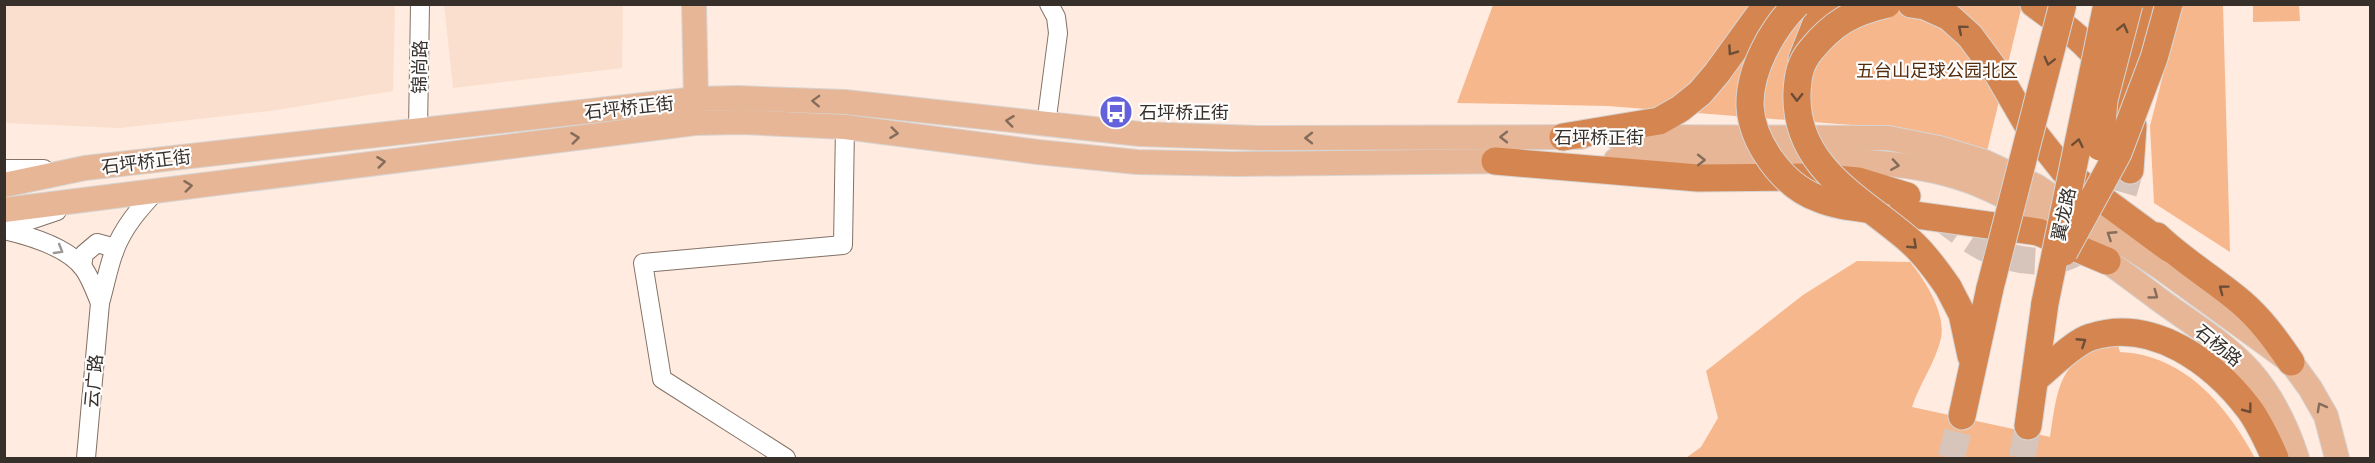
<svg xmlns="http://www.w3.org/2000/svg" width="2375" height="463" font-family="'Open Sans','Noto Sans SC',sans-serif">
<style>
.built{fill:#fadfce}
.green{fill:#f6b78d}
.lines{fill:none;stroke-linecap:round;stroke-linejoin:round}
.highway-tunnel{stroke:#d7c5bb;stroke-width:27;stroke-dasharray:27 14;stroke-linecap:butt}
.minor-casing{stroke:#837267;stroke-width:20}
.major-casing{stroke:#d7d5d4;stroke-width:26}
.highway-casing{stroke:#d7d5d4;stroke-width:29}
.minor{stroke:#fff;stroke-width:18}
.major{stroke:#e6b696;stroke-width:24}
.highway{stroke:#d58650;stroke-width:27}
.highway-bridge-casing{stroke:#d7d5d4;stroke-width:29;stroke-linecap:butt}
.highway-bridge{stroke:#d58650;stroke-width:27}
.oneway{stroke:#6e4d37}
.oneway2{stroke:#856c5b}
.oneway3{stroke:#9a9794}
.labels{text-anchor:middle;dominant-baseline:central;stroke-width:4.5;stroke-linejoin:round;paint-order:stroke}
.street-label{font-size:18px;fill:#362f2a;stroke:#fdfdfd}
.park-label{font-size:18px;fill:#552c0b;stroke:#fdfdfd}
.poi-label{font-size:18px;fill:#362f2a;stroke:#fdfdfd;text-anchor:start}
</style>
<rect width="100%" height="100%" fill="#ffebdf"/>
<g class="built">
<path d="M5,4L395,5L393,91L270,111L120,128L5,123Z"/>
<path d="M444,5H623L622,68L453,88Z"/>
</g>
<g class="green">
<path d="M1493,5H2022L1987,151L1878,127L1608,106L1457,103Z"/>
<path d="M2181,5H2223L2230,252L2154,203L2150,126Z"/>
<path d="M2253,5H2299L2300,21L2253,22Z"/>
<path d="M1857,261L1910,262C1925,280 1946,313 1941,338C1936,361 1919,385 1912,407L2050,437C2058,385 2059,357 2117,342L2120,352C2185,355 2227,406 2255,458H1686L1701,447L1718,418L1706,371L1803,295Z"/>
</g>
<g class="lines">
<g class="highway-tunnel">
<path d="M1938,216C1954,227 1971,242 1989,250C2013,261 2052,267 2075,253"/>
<path d="M2105,229L2119,208L2130,170"/>
<path d="M1951,458L1962,416"/>
<path d="M2022,458L2028,426"/>
</g>
<defs>
<g id="minor">
<path d="M1046,125L1058,33L1056,17L1049,4"/>
<path d="M418,130L420,4"/>
<path d="M4,169H44"/>
<path d="M4,229L57,211"/>
<path d="M4,230C30,236 68,247 84,269C91,279 95,291 100,303C105,286 108,268 114,252C123,227 140,208 157,190"/>
<path d="M82,266L84,254L97,243L108,246L114,252"/>
<path d="M86,458L100,303"/>
<path d="M786,458L662,379L643,263L843,245L845,127"/>
</g>
<g id="major">
<path d="M694,4L696,99"/>
<path d="M1616,137L1888,138L1939,148L1985,162L2036,186L2160,267L2291,362L2310,388L2326,416L2337,458"/>
<path d="M1616,160C1668,160 1719,160 1771,160C1835,160 1917,159 1977,184C2042,211 2101,256 2157,298C2188,321 2224,342 2250,371C2272,396 2287,427 2297,458"/>
<path d="M4,185L85,168L696,99L738,98L845,102L1140,134L1258,138L1581,137"/>
<path d="M4,210L695,123L742,122L845,127L1038,152L1137,162L1236,164L1515,161"/>
</g>
<g id="highway">
<path d="M1911,4L1925,6L1949,17L1970,36L1998,74L2027,124L2064,171L2170,249"/>
<path d="M2034,4C2057,21 2088,42 2103,66C2118,89 2123,118 2129,144"/>
<path d="M1802,59L1819,16L1829,4"/>
<path d="M2137,85L2152,4"/>
<path d="M1563,137L1659,121L1680,109L1700,93L1717,73L1767,4"/>
<path d="M1495,161L1698,178L1815,177L1858,181L1907,196"/>
<path d="M2130,170L2133,126"/>
<path d="M1901,213L2038,232L2107,261"/>
<path d="M2157,236C2183,261 2214,279 2241,302C2261,319 2276,340 2291,362"/>
<path d="M1948,287L1962,314L1971,356"/>
<path d="M2036,378C2051,366 2074,342 2091,337C2153,317 2214,363 2249,409C2260,424 2268,442 2275,458"/>
<path d="M1962,416L1990,288"/>
<path d="M2028,426L2045,303"/>
</g>
</defs>
<use href="#minor" class="minor-casing"/>
<use href="#major" class="major-casing"/>
<use href="#highway" class="highway-casing"/>
<use href="#minor" class="minor"/>
<use href="#major" class="major"/>
<use href="#highway" class="highway"/>
<defs>
<g id="highway-bridge">
<path d="M1797,4C1772,29 1749,70 1750,106C1752,143 1783,185 1817,198C1833,205 1849,207 1866,209"/>
<path d="M1887,4C1852,12 1833,23 1811,50C1800,63 1798,75 1797,92C1794,168 1861,198 1910,241C1925,254 1937,271 1948,287"/>
<path d="M2100,147L2104,100L2129,4"/>
<path d="M2064,252L2118,153L2154,58L2169,4"/>
<path d="M1990,288L2063,4"/>
<path d="M2045,303L2107,4"/>
</g>
</defs>
<use href="#highway-bridge" class="highway-bridge-casing"/>
<use href="#highway-bridge" class="highway-bridge"/>
</g>
<defs><path id="oneway-chevron" d="M-2-3.5L2.5 0L-2 3.5" fill="none" stroke-width="1.6" stroke-linecap="round" stroke-linejoin="round" transform="scale(1.5)"/></defs>
<g class="oneway">
<use href="#oneway-chevron" transform="translate(2123 28) rotate(-76)"/>
<use href="#oneway-chevron" transform="translate(1962 29) rotate(-140)"/>
<use href="#oneway-chevron" transform="translate(1732 51) rotate(125)"/>
<use href="#oneway-chevron" transform="translate(2049 61) rotate(104)"/>
<use href="#oneway-chevron" transform="translate(1797 97) rotate(91)"/>
<use href="#oneway-chevron" transform="translate(2078 143) rotate(-78)"/>
<use href="#oneway-chevron" transform="translate(1913 245) rotate(43)"/>
<use href="#oneway-chevron" transform="translate(2223 289) rotate(-143)"/>
<use href="#oneway-chevron" transform="translate(2082 342) rotate(-33)"/>
<use href="#oneway-chevron" transform="translate(2248 409) rotate(53)"/>
</g>
<g class="oneway2">
<use href="#oneway-chevron" transform="translate(816 101) rotate(-178)"/>
<use href="#oneway-chevron" transform="translate(1010 121) rotate(-173)"/>
<use href="#oneway-chevron" transform="translate(894 133) rotate(7)"/>
<use href="#oneway-chevron" transform="translate(1504 137) rotate(180)"/>
<use href="#oneway-chevron" transform="translate(575 138) rotate(-7)"/>
<use href="#oneway-chevron" transform="translate(1309 138) rotate(180)"/>
<use href="#oneway-chevron" transform="translate(1701 160)"/>
<use href="#oneway-chevron" transform="translate(381 162) rotate(-7)"/>
<use href="#oneway-chevron" transform="translate(1895 165) rotate(9)"/>
<use href="#oneway-chevron" transform="translate(188 186) rotate(-7)"/>
<use href="#oneway-chevron" transform="translate(2111 235) rotate(-147)"/>
<use href="#oneway-chevron" transform="translate(2154 295) rotate(36)"/>
<use href="#oneway-chevron" transform="translate(2321 407) rotate(-119)"/>
</g>
<use class="oneway3" href="#oneway-chevron" transform="translate(59 250) rotate(31)"/>
<defs>
<symbol id="bus-disc" viewBox="-11 -11 22 22"><circle r="9.5" fill="#6362db" stroke="#fdfdfd"/><path d="M-5-6H5V4H4V6H2V4H-2V6H-4V4H-5ZM-3.5-4V0h7V-4ZM-3.5 1.2v1.5H-2V1.2ZM2 1.2v1.5H3.5V1.2Z" fill="#fff"/></symbol>
</defs>
<g fill-rule="evenodd">
<use href="#bus-disc" x="1097" y="93" width="38" height="38"/>
</g>
<g class="labels">
<g class="street-label">
<text transform="translate(419 67) rotate(-89)">锦尚路</text>
<text transform="translate(629 107) rotate(-6)">石坪桥正街</text>
<text x="1599" y="137">石坪桥正街</text>
<text transform="translate(146 161) rotate(-7)">石坪桥正街</text>
<text transform="translate(2063 214) rotate(-78)">翼龙路</text>
<text transform="translate(2219 345) rotate(39)">石杨路</text>
<text transform="translate(93 381) rotate(-85)">云广路</text>
</g>
<g class="park-label">
<text x="1937" y="70">五台山足球公园北区</text>
</g>
<g class="poi-label">
<text x="1139" y="112">石坪桥正街</text>
</g>
</g>
<rect width="2375" height="463" fill="none" stroke="#362f2a" stroke-width="12"/>
</svg>
